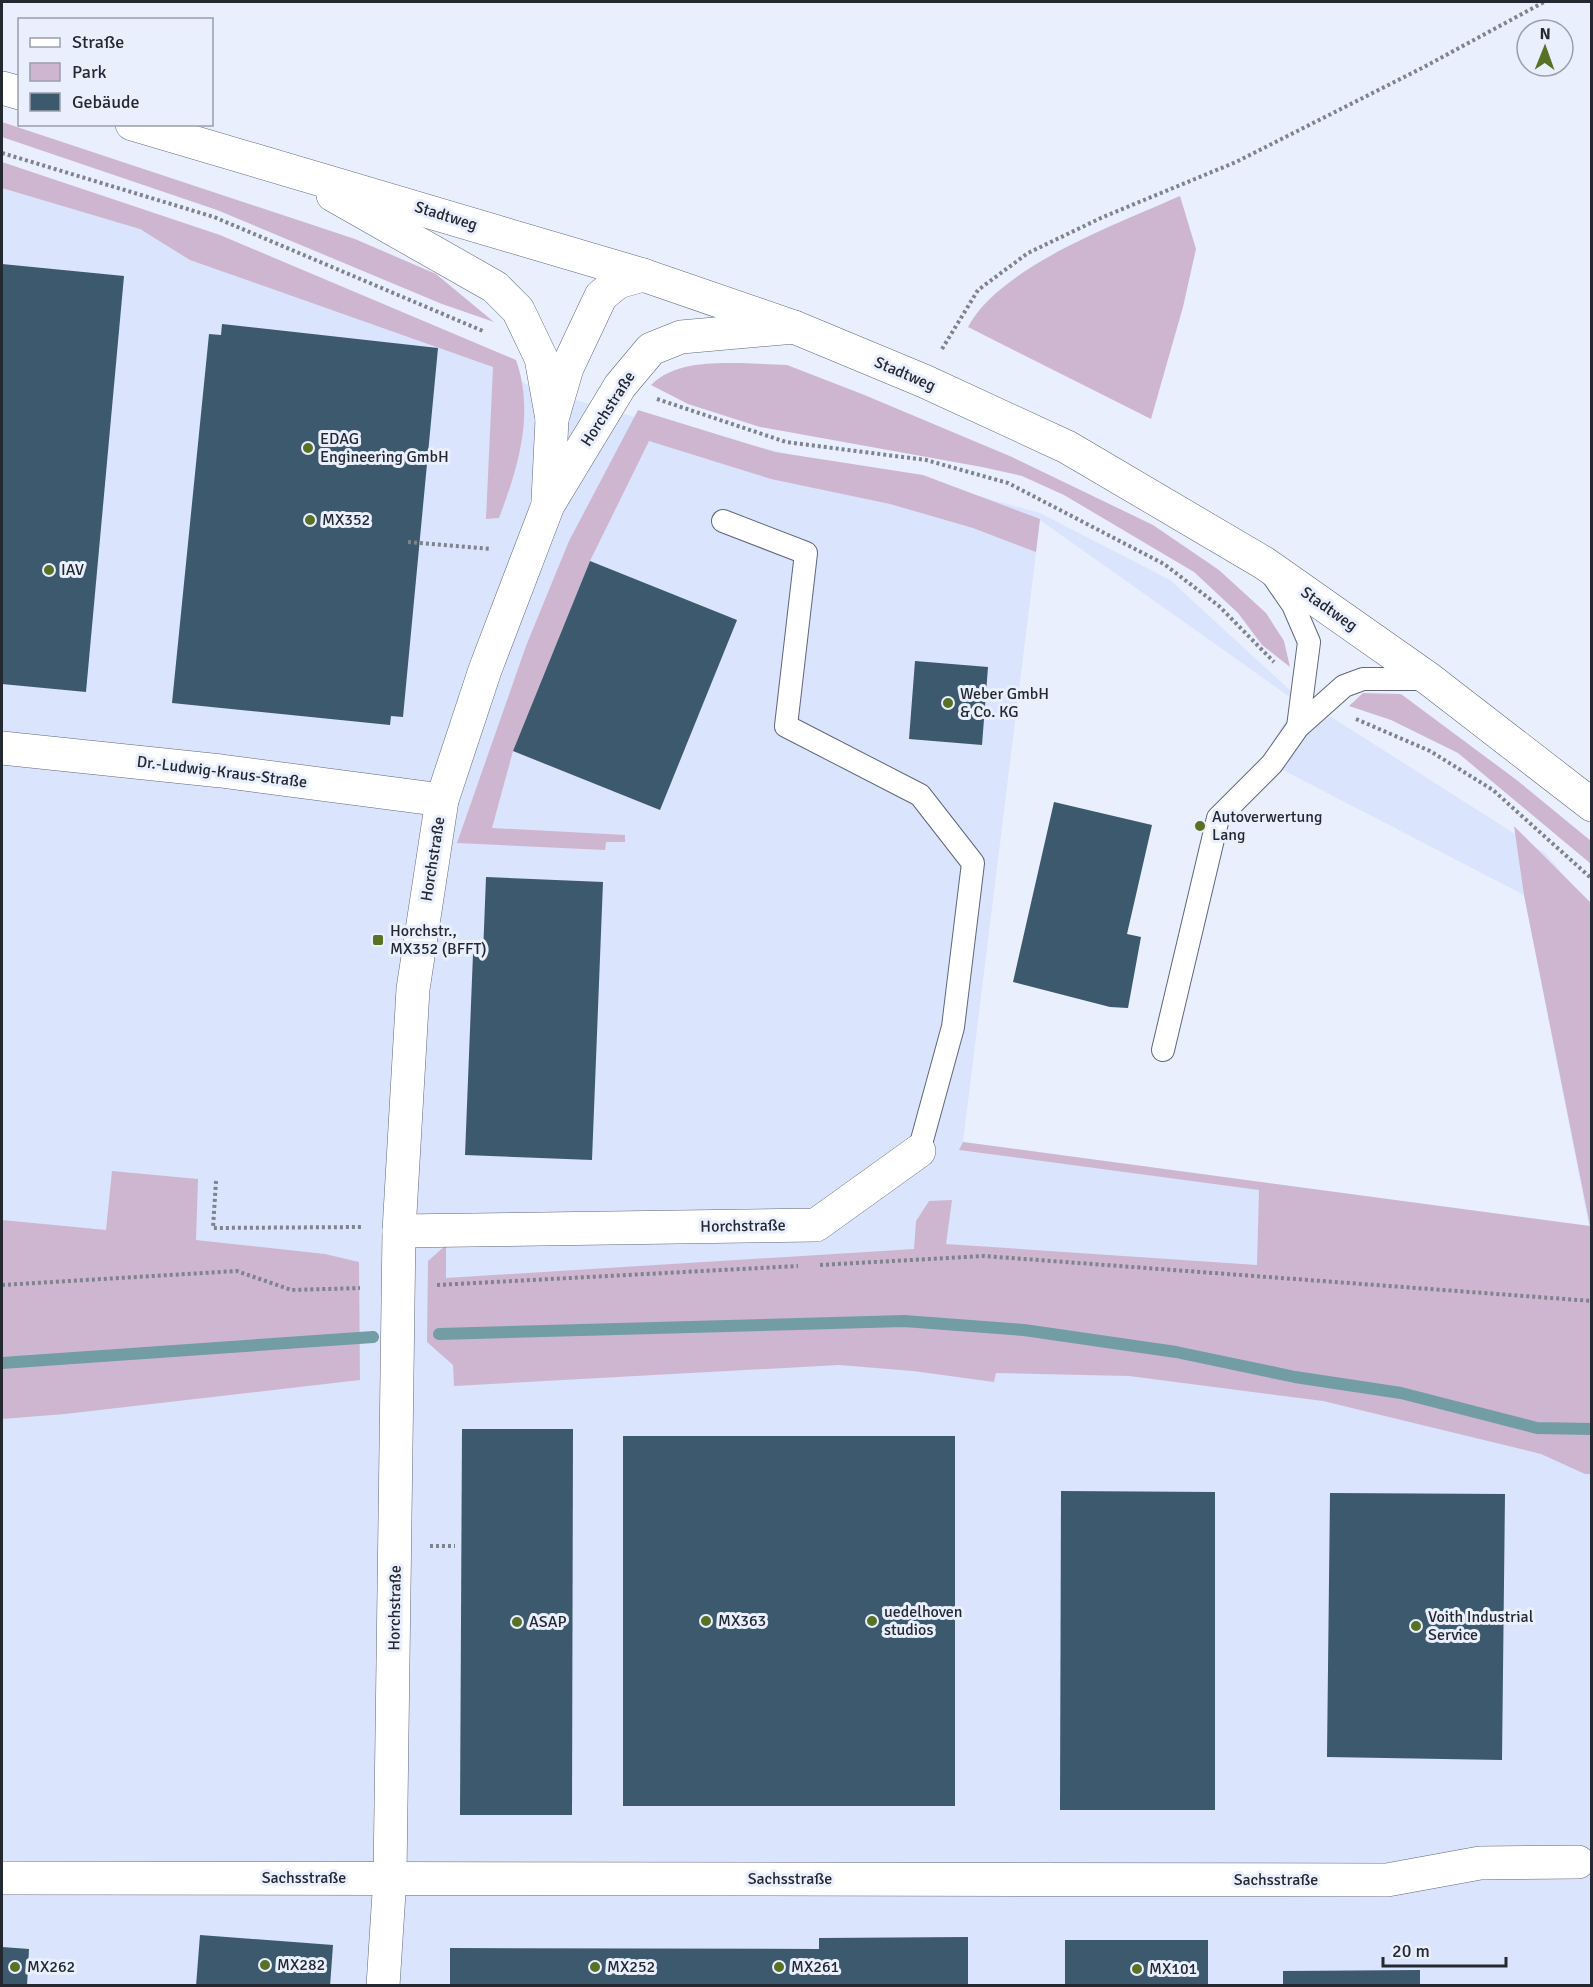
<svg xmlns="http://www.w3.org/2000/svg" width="1593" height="1987" font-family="Signika,sans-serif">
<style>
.built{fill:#dae4fc;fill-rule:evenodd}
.green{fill:#cfb6d0}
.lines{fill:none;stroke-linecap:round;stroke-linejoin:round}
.stream{stroke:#739da5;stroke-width:12}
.building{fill:#3d596d}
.lane-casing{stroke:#5f677b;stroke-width:24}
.street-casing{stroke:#5f677b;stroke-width:34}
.secondary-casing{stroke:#5f677b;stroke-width:34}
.path{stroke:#7e838e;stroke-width:4;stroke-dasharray:3 3;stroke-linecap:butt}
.lane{stroke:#fff;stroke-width:22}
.street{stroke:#fff;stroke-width:33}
.secondary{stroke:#fff;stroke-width:33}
.poi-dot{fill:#577125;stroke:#e9effd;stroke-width:2}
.labels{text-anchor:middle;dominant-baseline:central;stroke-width:6;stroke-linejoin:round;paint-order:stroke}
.street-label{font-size:16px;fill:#242830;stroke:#e9effd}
.poi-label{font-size:16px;fill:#242830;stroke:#e9effd;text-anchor:start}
</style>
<rect width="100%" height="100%" fill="#e9effd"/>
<path class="built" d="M2,174L460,337L530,387L652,422L819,461L917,479L1040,513L1170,580L1292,692L1545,853L1592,908L1591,1985H2ZM1040,520L1297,702L1262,759L1524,895L1589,1226L963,1142Z"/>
<g class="green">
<path d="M2,122L355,239L436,274L494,322L442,304L217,210L2,137Z"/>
<path d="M2,162L220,235L516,360C535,413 518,468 499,518L486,519L493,367L190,260L140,229L2,188Z"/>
<path d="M1180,196L1196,249L1183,307L1151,419L968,327C999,267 1119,223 1180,196Z"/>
<path d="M742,363L787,365L862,394L1012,457L1153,525L1219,570L1266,613L1284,641L1290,667L1262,645L1238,613L1194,572L1064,495L1022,476L982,467L760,427L688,404L651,385C674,362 711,363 742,363Z"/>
<path d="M638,410L775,452L923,475L1040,519L1036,552L973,528L890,504L771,479L649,441L590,561L513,751L492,828L625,835V842H606L605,850L457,843L526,646L569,541Z"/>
<path d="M1363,693L1401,694L1518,781L1591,841V864L1458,753L1391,720L1349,706Z"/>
<path d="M1514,826L1591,903V1474H1585L1541,1454L1323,1401L1129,1376L996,1373L994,1382L913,1371L839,1365L454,1386L453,1365L427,1342L428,1261L446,1245V1278L914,1249L916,1221L929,1201L952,1200L946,1244L1257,1265L1259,1190L959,1150L963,1142L1590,1226L1524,895Z"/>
<path d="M112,1171L198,1179L196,1240L325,1254L359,1262L360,1380L65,1414L2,1419V1220L106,1230Z"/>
</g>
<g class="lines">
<g class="stream">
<path d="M439,1334L904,1321L1024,1330L1176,1352L1295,1377L1401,1393L1537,1428L1592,1429"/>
<path d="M2,1363L373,1337"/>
</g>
</g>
<g class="building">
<path d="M2,264L124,276L86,692L2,684Z"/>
<path d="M222,324L438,348L403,717L391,716L390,725L172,703L209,334L221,335Z"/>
<path d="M590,561L737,620L660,810L513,751Z"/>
<path d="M915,661L988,667L982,745L909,739Z"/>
<path d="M1054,802L1152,825L1127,934L1141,937L1128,1008L1110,1007L1013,982Z"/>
<path d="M486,877L603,882L592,1160L465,1155L473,954H483Z"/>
<path d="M462,1429H573L572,1815H460Z"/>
<rect x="623" y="1436" width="332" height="370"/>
<path d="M1061,1491L1215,1492V1810H1060Z"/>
<path d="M1330,1493L1505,1494L1502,1760L1327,1757Z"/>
<path d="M200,1935L333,1945L330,1986H196Z"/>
<path d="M968,1937V1986H450V1948L819,1949V1938Z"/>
<rect x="1065" y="1940" width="143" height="46"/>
<path d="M2,1947L29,1949L27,1986H2Z"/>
<path d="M1420,1970V1986H1283V1971Z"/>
</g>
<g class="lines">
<defs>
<g id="lane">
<path d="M723,521L806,553L786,726L920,795L973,863L953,1027L919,1151"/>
<path d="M1273,576L1293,605L1309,642L1298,727"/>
<path d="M1163,1050L1218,818L1272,764L1298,727L1344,686L1363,679H1429"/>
</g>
<g id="street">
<path d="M548,500L552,419L567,368L601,296L618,282L643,275"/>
<path d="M2,748L221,771L442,800"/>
<path d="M399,1231L816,1225L919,1151"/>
<path d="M2,1878L1387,1880L1480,1863L1578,1862"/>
<path d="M383,1986L390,1877L399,1231L413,989L442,800L485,670L548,505L620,386L651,349L681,337L794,327"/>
</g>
<g id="secondary">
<path d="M2,88L20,93"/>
<path d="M132,124L643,275L794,327L924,381L1067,447L1264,563L1429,679L1592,805"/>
<path d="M333,195L495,287L518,310L541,358L552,419"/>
</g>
</defs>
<use href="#lane" class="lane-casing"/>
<use href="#street" class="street-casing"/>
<use href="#secondary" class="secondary-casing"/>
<g class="path">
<path d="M2,153L214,217L483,331"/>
<path d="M942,349L978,290L1028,253L1103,217L1236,162L1424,67L1544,2"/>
<path d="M657,399L786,442L926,460L1008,483L1164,564L1219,606L1274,662"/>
<path d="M408,542L491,549"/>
<path d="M1356,719L1430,751L1493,790L1592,879"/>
<path d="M216,1181L213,1228L363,1227"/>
<path d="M820,1265L984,1256L1592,1301"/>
<path d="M2,1285L237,1271L291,1290L360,1288"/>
<path d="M437,1285L798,1266"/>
<path d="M430,1546H455"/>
</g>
<use href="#lane" class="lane"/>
<use href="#street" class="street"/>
<use href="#secondary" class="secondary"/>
</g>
<g class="poi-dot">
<circle cx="308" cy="448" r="6"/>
<circle cx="310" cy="520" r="6"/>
<circle cx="49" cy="570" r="6"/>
<circle cx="948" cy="703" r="6"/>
<circle cx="1200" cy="826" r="6"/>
<rect x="372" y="934" width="12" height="12" rx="3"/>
<circle cx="706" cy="1621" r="6"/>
<circle cx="872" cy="1621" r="6"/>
<circle cx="517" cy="1622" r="6"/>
<circle cx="1416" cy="1626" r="6"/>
<circle cx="265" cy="1965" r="6"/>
<circle cx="15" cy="1967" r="6"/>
<circle cx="595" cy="1967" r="6"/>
<circle cx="779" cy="1967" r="6"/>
<circle cx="1137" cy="1969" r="6"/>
</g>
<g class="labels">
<g class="street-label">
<text transform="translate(446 216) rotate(17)">Stadtweg</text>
<text transform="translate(905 374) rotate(23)">Stadtweg</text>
<text transform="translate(608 409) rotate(-57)">Horchstraße</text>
<text transform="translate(1329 609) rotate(35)">Stadtweg</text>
<text transform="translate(222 772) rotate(7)">Dr.-Ludwig-Kraus-Straße</text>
<text transform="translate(433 859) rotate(-81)">Horchstraße</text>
<text transform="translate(743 1226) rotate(-1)">Horchstraße</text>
<text transform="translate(395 1608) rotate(-89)">Horchstraße</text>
<text x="304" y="1878">Sachsstraße</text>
<text x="790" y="1879">Sachsstraße</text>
<text x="1276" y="1880">Sachsstraße</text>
</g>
<g class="poi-label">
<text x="320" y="439">EDAG<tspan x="320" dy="18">Engineering GmbH</tspan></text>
<text x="322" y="520">MX352</text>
<text x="61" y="570">IAV</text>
<text x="960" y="694">Weber GmbH<tspan x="960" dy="18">&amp; Co. KG</tspan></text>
<text x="1212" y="817">Autoverwertung<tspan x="1212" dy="18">Lang</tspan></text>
<text x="390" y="931">Horchstr.,<tspan x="390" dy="18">MX352 (BFFT)</tspan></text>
<text x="884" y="1612">uedelhoven<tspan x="884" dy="18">studios</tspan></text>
<text x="1428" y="1617">Voith Industrial<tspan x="1428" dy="18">Service</tspan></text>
<text x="718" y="1621">MX363</text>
<text x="529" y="1622">ASAP</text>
<text x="277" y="1965">MX282</text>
<text x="27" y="1967">MX262</text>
<text x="607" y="1967">MX252</text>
<text x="791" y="1967">MX261</text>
<text x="1149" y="1969">MX101</text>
</g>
</g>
<rect width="1593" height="1987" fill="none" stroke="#242830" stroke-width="6"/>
<rect x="18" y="18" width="195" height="108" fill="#e9effd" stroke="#9a9fab" stroke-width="1.5"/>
<rect x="30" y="38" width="30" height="9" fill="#ffffff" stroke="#9a9fab" stroke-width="1.5"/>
<text x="72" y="48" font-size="18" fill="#242830">Straße</text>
<rect x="30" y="63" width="30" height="18" fill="#cfb6d0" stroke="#9a9fab" stroke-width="1.5"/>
<text x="72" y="78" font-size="18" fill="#242830">Park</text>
<rect x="30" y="93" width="30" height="18" fill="#3d596d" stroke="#9a9fab" stroke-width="1.5"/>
<text x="72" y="108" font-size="18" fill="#242830">Gebäude</text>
<g transform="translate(1545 48) rotate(1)"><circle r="28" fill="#e9effd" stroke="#9a9fab" stroke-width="1.5"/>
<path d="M0-4.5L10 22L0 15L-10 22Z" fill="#577125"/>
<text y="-9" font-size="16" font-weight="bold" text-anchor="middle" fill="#242830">N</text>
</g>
<path d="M1383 1957v9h123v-9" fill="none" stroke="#242830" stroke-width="3"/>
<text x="1392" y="1957" font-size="18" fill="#242830" stroke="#e9effd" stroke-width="4.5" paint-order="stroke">20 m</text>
</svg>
